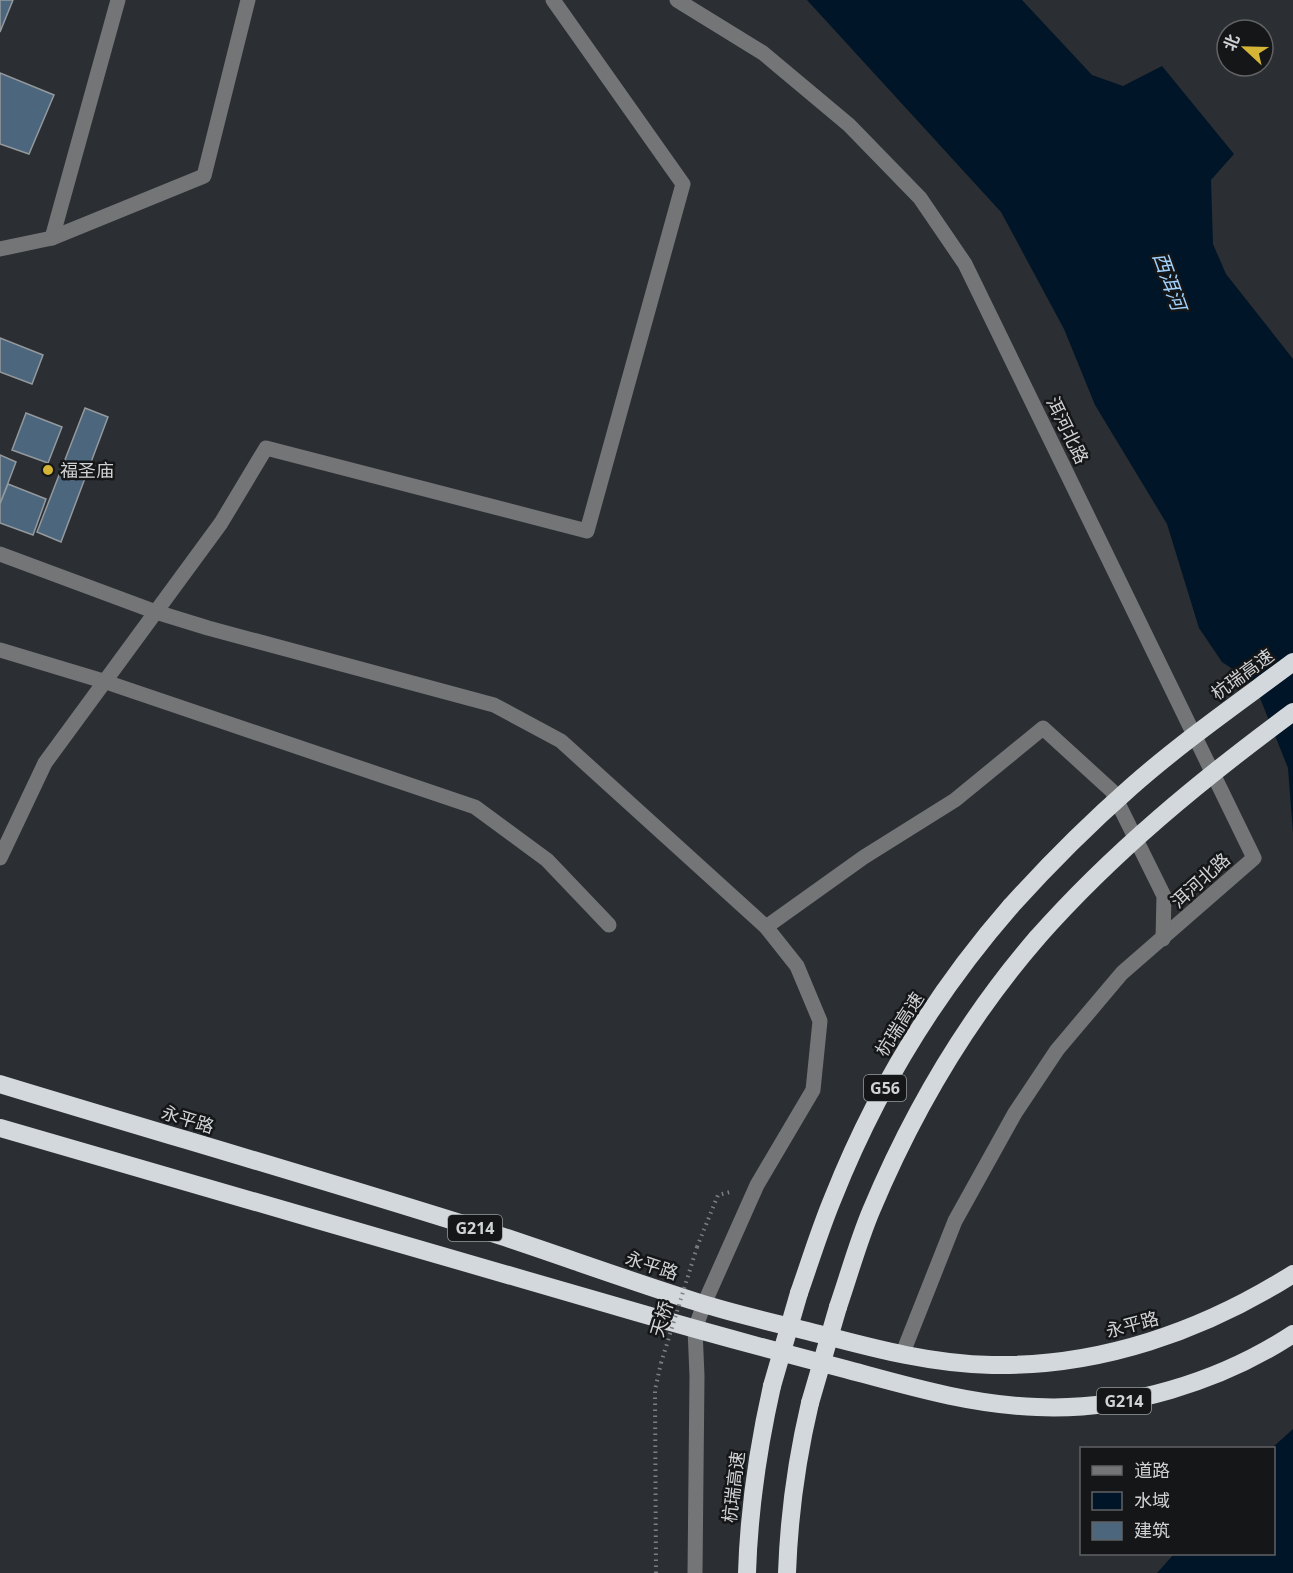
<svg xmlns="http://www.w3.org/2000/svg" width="1293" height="1573" font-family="'Open Sans','Noto Sans SC',sans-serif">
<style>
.water{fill:#001527}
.building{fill:#4b667d;stroke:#94999d;stroke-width:1.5}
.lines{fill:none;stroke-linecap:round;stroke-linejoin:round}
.path{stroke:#7d8083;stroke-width:4;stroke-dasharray:1.5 4.5;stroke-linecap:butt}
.minor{stroke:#737577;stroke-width:15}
.highway{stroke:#d3d8dc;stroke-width:18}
.path-bridge{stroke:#7d8083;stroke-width:4;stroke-dasharray:1.5 4.5;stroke-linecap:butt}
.highway-bridge{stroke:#d3d8dc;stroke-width:18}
.poi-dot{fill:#d5b535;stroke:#151618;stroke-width:2}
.labels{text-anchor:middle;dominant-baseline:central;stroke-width:5;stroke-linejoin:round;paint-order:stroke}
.shield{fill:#151618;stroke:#989a9c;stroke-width:1.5}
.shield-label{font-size:16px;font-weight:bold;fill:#d0d3d5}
.street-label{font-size:18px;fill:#d0d3d5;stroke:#151618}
.poi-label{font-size:18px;fill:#d0d3d5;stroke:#151618;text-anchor:start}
.water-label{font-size:20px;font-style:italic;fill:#a0d1fc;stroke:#151618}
</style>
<rect width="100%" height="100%" fill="#2b2e32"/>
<g class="water">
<path d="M807,0H1022L1092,75L1123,86L1162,66L1234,154L1211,180L1213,244L1226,274L1293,359V833L1288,768L1254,683L1222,662L1199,628L1167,524L1095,405L1064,329L1001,212Z"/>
<path d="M1293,1429V1573H1157L1174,1554H1274V1448H1272Z"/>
</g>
<g class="building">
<path d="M0,0H13L0,32Z"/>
<path d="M0,73L54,95L29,154L0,144Z"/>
<path d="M0,338L43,355L32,384L0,372Z"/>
<path d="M85,408L108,417L61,542L37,532Z"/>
<path d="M26,413L62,427L48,463L12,450Z"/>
<path d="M0,455L16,462L0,504Z"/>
<path d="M8,484L46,499L33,535L0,523V504Z"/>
</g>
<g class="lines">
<g class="path">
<path d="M697,1247L718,1195L730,1192"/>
<path d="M656,1573L655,1390L661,1363"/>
</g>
<g class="minor">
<path d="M677,0L763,53L849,125L920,198L965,264L1254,858L1122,973L1057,1050L1015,1113L955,1221L902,1355"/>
<path d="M52,238L118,0"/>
<path d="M0,249L52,238L204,176L248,0"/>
<path d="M0,554L156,612L208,628L494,705L561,741L766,927L797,966L820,1021L813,1090L757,1185L704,1304L695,1329L697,1376L695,1573"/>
<path d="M0,650L103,681L475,807L547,860L609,925"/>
<path d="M0,858L45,763L221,523L266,448L587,531L683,184L553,0"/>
<path d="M766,927L864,857L955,800L1043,728L1112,791L1164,896L1163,939"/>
</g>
<g class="highway">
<path d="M0,1084C167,1135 335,1183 501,1236C567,1258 633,1282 700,1303C739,1315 779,1324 819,1334C876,1349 932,1364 992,1365C1100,1367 1203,1331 1293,1274"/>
<path d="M0,1128C212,1189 424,1251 636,1312C705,1332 775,1351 845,1369C908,1386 971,1405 1037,1407C1124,1411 1220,1382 1293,1334"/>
<path d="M799,1293C810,1262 820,1229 833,1198C875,1092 936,992 1011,906"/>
<path d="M838,1307C849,1275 858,1242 871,1211C912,1113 967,1019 1037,938"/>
<path d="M747,1573C749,1510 758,1448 772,1386"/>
<path d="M787,1573C789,1516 797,1458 810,1403"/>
</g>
<path class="path-bridge" d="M661,1363L697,1247"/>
<g class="highway-bridge">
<path d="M1011,906C1048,865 1089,824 1131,787C1182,742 1238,703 1293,662"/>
<path d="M1037,938C1113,852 1201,780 1293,712"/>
<path d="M772,1386L799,1293"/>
<path d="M810,1403L838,1307"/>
</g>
</g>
<circle class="poi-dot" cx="48" cy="470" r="6"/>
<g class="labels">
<g class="shield">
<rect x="864" y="1075" width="42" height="26" rx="4.5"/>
<rect x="448" y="1215" width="54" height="26" rx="4.5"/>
<rect x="1097" y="1388" width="54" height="26" rx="4.5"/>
</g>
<g class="shield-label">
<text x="885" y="1088">G56</text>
<text x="475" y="1228">G214</text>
<text x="1124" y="1401">G214</text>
</g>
<g class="street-label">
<text transform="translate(1068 430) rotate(64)">洱河北路</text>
<text transform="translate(1242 674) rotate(-36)">杭瑞高速</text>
<text transform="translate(1200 880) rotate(-42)">洱河北路</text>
<text transform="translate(899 1024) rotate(-57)">杭瑞高速</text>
<text transform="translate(188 1119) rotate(17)">永平路</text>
<text transform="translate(652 1265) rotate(18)">永平路</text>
<text transform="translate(661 1319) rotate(-73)">天桥</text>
<text transform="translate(1132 1324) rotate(-15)">永平路</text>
<text transform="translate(733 1487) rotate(-83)">杭瑞高速</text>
</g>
<g class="poi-label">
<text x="60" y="470">福圣庙</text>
</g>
<g class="water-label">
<text transform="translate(1170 281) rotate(70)">西洱河</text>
</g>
</g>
<rect x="1080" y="1447" width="195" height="108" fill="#151618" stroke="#606264" stroke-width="1.5"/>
<rect x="1092" y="1466" width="30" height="9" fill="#737577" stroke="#606264" stroke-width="1.5"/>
<text x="1134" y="1477" font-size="18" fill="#d0d3d5">道路</text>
<rect x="1092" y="1492" width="30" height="18" fill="#001527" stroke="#606264" stroke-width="1.5"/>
<text x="1134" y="1507" font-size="18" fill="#d0d3d5">水域</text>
<rect x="1092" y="1522" width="30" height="18" fill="#4b667d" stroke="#606264" stroke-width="1.5"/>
<text x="1134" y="1537" font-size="18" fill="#d0d3d5">建筑</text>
<g transform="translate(1245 48) rotate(292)"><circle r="28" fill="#151618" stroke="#606264" stroke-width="1.5"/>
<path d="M0-4.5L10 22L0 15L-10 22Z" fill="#d5b535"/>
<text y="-9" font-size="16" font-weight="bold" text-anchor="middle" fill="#d0d3d5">北</text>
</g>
</svg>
